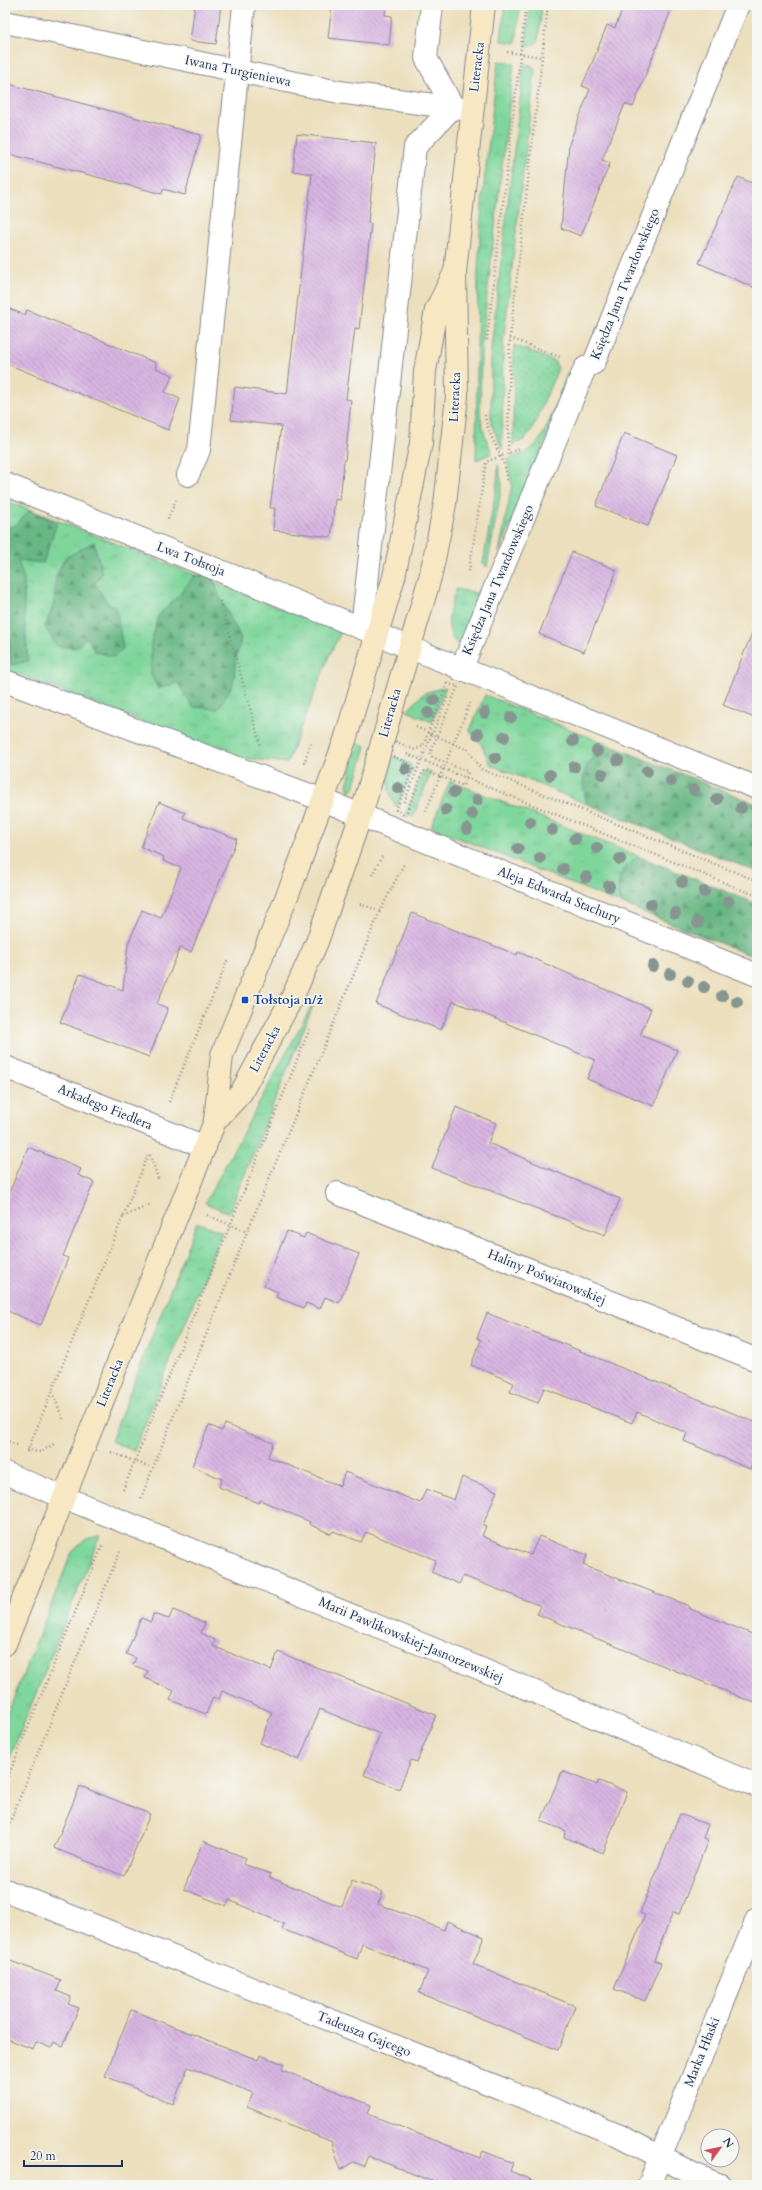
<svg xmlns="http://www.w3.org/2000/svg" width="762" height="2190" font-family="Cardo,serif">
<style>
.grass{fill:url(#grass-tufts);stroke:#4d827c}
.forest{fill:url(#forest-firs);stroke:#417370}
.garden{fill:url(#garden-dots);stroke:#4d827c}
.building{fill:url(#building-back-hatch)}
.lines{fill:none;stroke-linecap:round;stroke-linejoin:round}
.street-casing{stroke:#84878e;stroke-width:24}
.secondary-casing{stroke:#84878e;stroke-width:24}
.path{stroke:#84878e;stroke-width:2.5;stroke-dasharray:1 3;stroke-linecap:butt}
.street{stroke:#fff;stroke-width:22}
.secondary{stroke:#f7e8c3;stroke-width:22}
.tree{fill:#879591}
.transit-dot{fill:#1a4fb4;stroke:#f6f6f2;stroke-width:1.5}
.labels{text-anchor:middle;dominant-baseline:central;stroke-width:3;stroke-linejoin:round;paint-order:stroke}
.street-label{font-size:13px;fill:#1b2f5e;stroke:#f6f6f2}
.transit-label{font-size:13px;font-weight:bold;fill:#164399;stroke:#f6f6f2;text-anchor:start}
</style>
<defs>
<pattern id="grass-tufts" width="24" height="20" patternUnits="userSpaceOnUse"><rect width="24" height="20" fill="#7fd69b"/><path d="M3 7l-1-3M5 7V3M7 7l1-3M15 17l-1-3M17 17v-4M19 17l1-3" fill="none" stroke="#6db888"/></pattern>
<pattern id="forest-firs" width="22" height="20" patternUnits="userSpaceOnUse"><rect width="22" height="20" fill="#67b783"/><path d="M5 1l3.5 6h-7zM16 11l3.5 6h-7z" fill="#54956e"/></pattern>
<pattern id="garden-dots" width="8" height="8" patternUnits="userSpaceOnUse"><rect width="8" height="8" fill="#7fd69b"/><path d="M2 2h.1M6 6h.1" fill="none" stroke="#6db888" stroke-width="1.8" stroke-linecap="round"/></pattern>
<pattern id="building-back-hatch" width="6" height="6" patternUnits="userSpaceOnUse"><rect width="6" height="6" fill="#d9b5e2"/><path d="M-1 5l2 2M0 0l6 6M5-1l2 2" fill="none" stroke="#af94ba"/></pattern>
</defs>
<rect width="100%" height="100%" fill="#f6f6f2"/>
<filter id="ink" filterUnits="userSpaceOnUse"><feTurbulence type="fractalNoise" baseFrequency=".025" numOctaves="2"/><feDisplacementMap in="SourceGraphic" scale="8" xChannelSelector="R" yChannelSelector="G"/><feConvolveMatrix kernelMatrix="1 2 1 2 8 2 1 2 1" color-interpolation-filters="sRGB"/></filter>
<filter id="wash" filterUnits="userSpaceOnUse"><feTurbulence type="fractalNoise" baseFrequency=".012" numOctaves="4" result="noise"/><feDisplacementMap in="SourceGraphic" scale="16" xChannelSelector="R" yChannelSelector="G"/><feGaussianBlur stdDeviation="0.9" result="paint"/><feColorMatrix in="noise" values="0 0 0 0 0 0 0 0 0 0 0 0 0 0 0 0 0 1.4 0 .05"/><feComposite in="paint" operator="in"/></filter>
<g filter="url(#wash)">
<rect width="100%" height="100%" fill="#ecdfbd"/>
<g class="grass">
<path d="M505,5H520L516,43L501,41Z"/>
<path d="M530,5H542L538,42L532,45H526Z"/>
<path d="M498,61L514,63L481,348L480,416L485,436L492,453L476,460L478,271L482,203Z"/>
<path d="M524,64L531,65L535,71L503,344L502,449L491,423V349Z"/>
<path d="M575,369L499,553L512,485L507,460C517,456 527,453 535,446C547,434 561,390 568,372Z"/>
<path d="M5,500L341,632L329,656L287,763L243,758L216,750L5,669Z"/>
<path d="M456,589L482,594L461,648C441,631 450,609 456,589Z"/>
<path d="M446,687L432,722L407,711L424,693Z"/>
<path d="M485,695L609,745C583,766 579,771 587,804L491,765L480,742L475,739L470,730Z"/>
<path d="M358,742L366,746L354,788L349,791L347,785Z"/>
<path d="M394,756L410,764L413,769L397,807C384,789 388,776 394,756Z"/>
<path d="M426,770L431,773L413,817L406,813L423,772Z"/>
<path d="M450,781L638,856C620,873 615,878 620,903L431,827Z"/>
<path d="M312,1005L313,1006L229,1213L205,1203Z"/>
<path d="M197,1222L222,1232L134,1451L111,1441Z"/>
<path d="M100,1535L5,1770V1720L72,1552L85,1540Z"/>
</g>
<g class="forest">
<path d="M30,510L57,523L43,563L18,560L24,580V614L28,661L11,665L9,640H5V528L16,525Z"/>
<path d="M94,542L102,573L95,584L108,604L116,607L123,649L114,657L94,651L87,637L75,648L57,646L45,627L54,604L56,576L65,558Z"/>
<path d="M212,573L218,594L241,638L236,658L233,684L218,709L193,707L177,682L158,689L151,674V644L158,616L181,593L194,576Z"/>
<path d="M609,745L757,804V872L587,804C579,771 583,766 609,745Z"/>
<path d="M638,856L757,904V958L620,903C615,878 620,873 638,856Z"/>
</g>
<g class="garden">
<path d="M514,345L554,361L558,368L533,428L525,439L513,445Z"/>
<path d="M498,464L502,485L487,567L483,563L497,484Z"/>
</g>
<g id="blocks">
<g class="building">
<path d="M195,5H221L216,44L190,41Z"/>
<path d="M332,5H386L385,15L392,16L389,45L328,38Z"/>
<path d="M624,5H673L633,107L625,104L602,160L610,163L581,236L561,228L569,144L590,89L582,86L595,56L607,25L615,28Z"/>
<path d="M5,83L201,135L185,195L163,189L162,194L5,153Z"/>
<path d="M297,134L376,143L368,223L371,224L359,329L355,328L346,399L351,400L345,461H344L340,500L335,499L331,537L273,530L275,508H270L281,426L231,420L235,387L287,394L312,174L293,171Z"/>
<path d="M738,177L757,185V289L699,263Z"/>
<path d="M5,307L25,315L27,310L156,363L155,368L173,375L165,392L180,399L168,430L5,363Z"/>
<path d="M624,433L677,455L648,526L596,506Z"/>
<path d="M572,552L617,570L584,652L539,634Z"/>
<path d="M756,623H757V719L723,705Z"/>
<path d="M159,802L185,813L183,818L237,839L191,952L180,948L157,1004L168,1008L149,1057L60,1022L80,974L123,990L128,944L142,910L161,918L181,868L163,861L164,857L141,847Z"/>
<path d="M412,913L517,955L518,952L651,1009L640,1035L677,1050L654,1106L587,1079L595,1060L453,1001L441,1030L376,1004Z"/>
<path d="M456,1107L496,1123L488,1143L620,1199L605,1235L432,1168Z"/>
<path d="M28,1147L81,1169L78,1175L94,1182L63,1256L68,1258L41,1325L5,1310V1203Z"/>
<path d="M287,1231L304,1238L306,1233L359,1254L339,1303L325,1297L320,1309L306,1303L304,1308L276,1297L278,1292L264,1286Z"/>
<path d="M487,1313L757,1423V1453L750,1469L684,1441L687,1433L637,1412L632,1423L544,1388L538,1403L510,1392L514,1383L471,1365L481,1340L477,1338Z"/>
<path d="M225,1424L273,1443L268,1457L340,1486L345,1472L420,1503L426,1489L454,1500L462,1477L497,1491L483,1525L486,1526L482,1536L531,1555L539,1536L587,1555L583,1565L689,1606L688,1608L757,1636V1704L537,1614L541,1606L463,1576L459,1584L431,1572L436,1560L366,1532L361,1542L333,1531L331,1534L309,1524L310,1522L260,1500L259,1503L219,1487L222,1479L192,1466L209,1425L222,1431Z"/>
<path d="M173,1610L205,1623L201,1633L215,1640L213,1646L271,1670L278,1652L436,1715L417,1762L411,1760L399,1789L364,1775L380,1734L320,1709L299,1760L260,1743L272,1712L222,1691L219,1699L213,1697L206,1714L170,1700L174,1691L145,1678L148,1671L133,1665L136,1658L126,1654L141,1618L151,1622L153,1614L169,1619Z"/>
<path d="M562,1771L597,1785L599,1781L627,1792L603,1853L564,1837L566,1831L541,1821Z"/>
<path d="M80,1786L150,1814L124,1876L54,1848Z"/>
<path d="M680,1814L708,1825L703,1838L708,1840L679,1914L673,1912L654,1960L661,1963L645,2001L614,1989L645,1915L640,1913Z"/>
<path d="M203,1841L246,1858L243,1864L271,1874L269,1877L342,1907L352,1880L383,1892L378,1904L444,1930L447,1921L484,1937L473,1964L575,2006L558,2050L419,1993L428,1971L362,1944L357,1959L282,1929L284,1924L229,1900L226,1906L184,1889Z"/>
<path d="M5,1959L61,1980L57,1991L71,1997L68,2004L79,2008L63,2046L54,2042L51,2048L36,2042L33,2049L5,2038Z"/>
<path d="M131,2010L258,2060L260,2055L284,2064L282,2070L371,2105L368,2114L480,2158L483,2151L513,2163L510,2171L543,2185H441L368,2156L364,2166L353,2162L340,2170L332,2142L247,2107L253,2093L188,2067L173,2104L105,2076Z"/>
</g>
</g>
</g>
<g filter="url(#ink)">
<use href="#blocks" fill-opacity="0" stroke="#84878e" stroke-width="1"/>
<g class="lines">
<defs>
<g id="street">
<path d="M5,22L339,92L463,109"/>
<path d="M188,475L199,450L244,5"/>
<path d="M5,484L757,788"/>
<path d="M362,628L415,147L453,107L426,58L432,5"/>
<path d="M461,670L585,368L594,363L738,5"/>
<path d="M5,681L323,800L757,975"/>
<path d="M5,1067L205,1147"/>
<path d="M337,1193L757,1360"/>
<path d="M5,1473L443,1653L757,1786"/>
<path d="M5,1890L620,2136L695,2175L720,2185"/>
<path d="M649,2185L757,1919"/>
</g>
<g id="secondary">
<path d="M215,1121L241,1093L292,998L317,942L361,815L431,574L445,504L457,396L455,272L484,5"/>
<path d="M5,1644L215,1121L222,1055L293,881L345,740L394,577L421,443L425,371L436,310L455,272"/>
</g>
</defs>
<use href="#street" class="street-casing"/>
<use href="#secondary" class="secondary-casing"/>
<g class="path">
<path d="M507,52L542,57"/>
<path d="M510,338L560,357"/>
<path d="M487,340L526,5"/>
<path d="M485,415C487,437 507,459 507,480"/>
<path d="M508,454L510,338L548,5"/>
<path d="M168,519L176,500"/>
<path d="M469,571L486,462L521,448"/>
<path d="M220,601L261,747"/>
<path d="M447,684L458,686L430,753L432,757L468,772L463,786L426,770L423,772L405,816L396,810L413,769L410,764L390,755L395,741L415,750L423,746Z"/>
<path d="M416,727L468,750L481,769L757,881"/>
<path d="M407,754L757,896"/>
<path d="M304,763L311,743"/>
<path d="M404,802L448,696"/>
<path d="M426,811L470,703"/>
<path d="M372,875L383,855"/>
<path d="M360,904L380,911L404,864"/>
<path d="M169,1102L228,959"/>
<path d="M150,1155L159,1181"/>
<path d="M207,1215L247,1232"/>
<path d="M123,1217L151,1204"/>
<path d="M52,1392L64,1421"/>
<path d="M5,1440L17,1445"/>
<path d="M27,1450L40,1452L54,1444"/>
<path d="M27,1452L148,1155"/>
<path d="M111,1452L152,1468"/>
<path d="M123,1490L310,1028"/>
<path d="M141,1498L247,1232L380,911"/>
<path d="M5,1509L7,1503"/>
<path d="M5,1784L103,1544"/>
<path d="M5,1834L120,1551"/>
</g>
<use href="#street" class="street"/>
<use href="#secondary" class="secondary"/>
</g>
<g class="tree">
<circle cx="434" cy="700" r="6"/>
<circle cx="428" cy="713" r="6"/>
<circle cx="485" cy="713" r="6"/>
<circle cx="511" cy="717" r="6"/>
<circle cx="478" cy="734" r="6"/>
<circle cx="504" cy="737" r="6"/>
<circle cx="573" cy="741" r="6"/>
<circle cx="597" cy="751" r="6"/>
<circle cx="495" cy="758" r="6"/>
<circle cx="618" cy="760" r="6"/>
<circle cx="574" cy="767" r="6"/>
<circle cx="406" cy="769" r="6"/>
<circle cx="647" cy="771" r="6"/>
<circle cx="602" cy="774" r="6"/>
<circle cx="550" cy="775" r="6"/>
<circle cx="671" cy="781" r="6"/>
<circle cx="398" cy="788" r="6"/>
<circle cx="694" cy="790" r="6"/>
<circle cx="454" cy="792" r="6"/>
<circle cx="717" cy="799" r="6"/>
<circle cx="477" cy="800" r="6"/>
<circle cx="741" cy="808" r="6"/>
<circle cx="446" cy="810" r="6"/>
<circle cx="472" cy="814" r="6"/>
<circle cx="530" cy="822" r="6"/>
<circle cx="467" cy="829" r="6"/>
<circle cx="552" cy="830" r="6"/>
<circle cx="575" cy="839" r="6"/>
<circle cx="597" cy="848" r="6"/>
<circle cx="518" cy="849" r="6"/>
<circle cx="540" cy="858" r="6"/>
<circle cx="620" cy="859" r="6"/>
<circle cx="563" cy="869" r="6"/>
<circle cx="586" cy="877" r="6"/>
<circle cx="682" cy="882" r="6"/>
<circle cx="609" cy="886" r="6"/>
<circle cx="704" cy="892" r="6"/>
<circle cx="728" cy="901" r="6"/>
<circle cx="651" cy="904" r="6"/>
<circle cx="675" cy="913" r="6"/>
<circle cx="698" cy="923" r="6"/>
<circle cx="653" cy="966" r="6"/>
<circle cx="670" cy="974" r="6"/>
<circle cx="688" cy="981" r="6"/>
<circle cx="704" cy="987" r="6"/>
<circle cx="722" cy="996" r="6"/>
<circle cx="737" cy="1002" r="6"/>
</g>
</g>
<rect class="transit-dot" x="241" y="996" width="8" height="8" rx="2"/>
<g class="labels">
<g class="street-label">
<text transform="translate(477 67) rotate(-83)">Literacka</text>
<text transform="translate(238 71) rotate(12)">Iwana Turgieniewa</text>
<text transform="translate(625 284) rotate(-68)">Księdza Jana Twardowskiego</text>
<text transform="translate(455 397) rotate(-87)">Literacka</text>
<text transform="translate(191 559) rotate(21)">Lwa Tołstoja</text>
<text transform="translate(498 580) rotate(-67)">Księdza Jana Twardowskiego</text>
<text transform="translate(390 713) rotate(-74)">Literacka</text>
<text transform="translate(559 895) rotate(22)">Aleja Edwarda Stachury</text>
<text transform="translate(265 1049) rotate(-62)">Literacka</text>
<text transform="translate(105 1107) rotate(22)">Arkadego Fiedlera</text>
<text transform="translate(547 1277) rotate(22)">Haliny Poświatowskiej</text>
<text transform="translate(110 1383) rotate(-68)">Literacka</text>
<text transform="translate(411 1640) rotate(23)">Marii Pawlikowskiej-Jasnorzewskiej</text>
<text transform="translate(364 2034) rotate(22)">Tadeusza Gajcego</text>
<text transform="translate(702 2052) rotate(-68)">Marka Hłaski</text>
</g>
<g class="transit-label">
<text x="253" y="1000">Tołstoja n/ż</text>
</g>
</g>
<rect width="762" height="2190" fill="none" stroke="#f6f6f2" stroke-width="20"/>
<g transform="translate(720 2148) rotate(57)"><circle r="19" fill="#f6f6f2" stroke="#9ea6b7"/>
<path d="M0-3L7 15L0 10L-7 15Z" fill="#d1495b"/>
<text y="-6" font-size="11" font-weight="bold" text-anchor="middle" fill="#1b2f5e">N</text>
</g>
<path d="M24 2160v6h98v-6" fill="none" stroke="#1b2f5e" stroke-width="2"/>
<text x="30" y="2160" font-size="12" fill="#1b2f5e" stroke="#f6f6f2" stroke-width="3" paint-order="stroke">20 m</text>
</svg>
